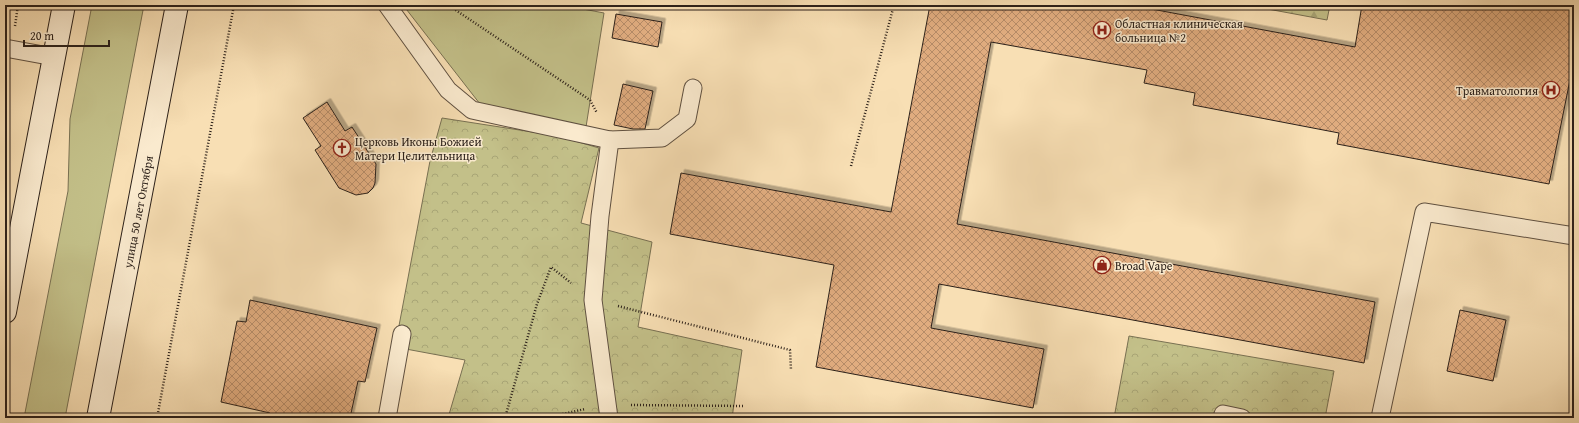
<svg xmlns="http://www.w3.org/2000/svg" width="1579" height="423" font-family="'Gentium Book Plus',serif">
<style>
.grass{fill:#c3c089;stroke:#787052}
.forest{fill:url(#forest-firs);stroke:#787052}
.park{fill:url(#park-crowns);stroke:#787052}
.building{fill:url(#building-cross-hatch);stroke:#2c211a;filter:url(#shadow)}
.lines{fill:none;stroke-linecap:round;stroke-linejoin:round}
.service-casing{stroke:#5f5040;stroke-width:19}
.secondary-casing{stroke:#2c211a;stroke-width:24}
.path{stroke:#2c211a;stroke-width:2.5;stroke-dasharray:1 2;stroke-linecap:butt}
.service{stroke:#faeace;stroke-width:17}
.secondary{stroke:#faeace;stroke-width:22}
.labels{text-anchor:middle;dominant-baseline:central;stroke-width:3;stroke-linejoin:round;paint-order:stroke}
.poi-label{font-size:12px;fill:#2c211a;stroke:#faeace;text-anchor:start}
.street-label{font-size:12px;fill:#2c211a;stroke:#faeace}
</style>
<defs>
<pattern id="forest-firs" width="22" height="20" patternUnits="userSpaceOnUse"><rect width="22" height="20" fill="#c3c089"/><path d="M5 1l3.5 6h-7zM16 11l3.5 6h-7z" fill="#a8a576"/></pattern>
<pattern id="park-crowns" width="20" height="18" patternUnits="userSpaceOnUse"><rect width="20" height="18" fill="#c3c089"/><path d="M2 6a3 3 0 1 1 6 0M12 15a3 3 0 1 1 6 0" fill="none" stroke="#a8a576"/></pattern>
<pattern id="building-cross-hatch" width="8" height="8" patternUnits="userSpaceOnUse"><rect width="8" height="8" fill="#e0ac7f"/><path d="M0 0l8 8M0 8l8-8" fill="none" stroke="#b68c67"/></pattern>
<filter id="shadow"><feDropShadow dx="3.5" dy="-3.5" stdDeviation="0" flood-color="#0004"/></filter>
</defs>
<rect width="100%" height="100%" fill="#f8dfb4"/>
<filter id="stains"><feTurbulence type="fractalNoise" baseFrequency=".005" numOctaves="4"/><feColorMatrix values="0 0 0 0 .2 0 0 0 0 .09 0 0 0 0 .02 0 0 0 .5 -.17"/></filter>
<radialGradient id="worn" r=".72"><stop offset=".6" stop-color="#630" stop-opacity="0"/><stop offset="1" stop-color="#630" stop-opacity=".3"/></radialGradient>
<g class="grass">
<path d="M92,5H144L65,418H24L68,191L70,119Z"/>
<path d="M403,5H562L604,13L586,127L480,104Z"/>
</g>
<path class="forest" d="M1246,5H1330L1327,20Z"/>
<g class="park">
<path d="M442,118L558,136L599,148L581,223L652,242L638,327L742,350L732,418H448L465,360L395,347L430,161Z"/>
<path d="M1129,336L1334,371L1325,418H1114Z"/>
</g>
<g class="building">
<path d="M930,5H1130L1355,47L1362,5H1574V60L1549,184L1337,144L1339,133L1193,105L1195,93L1144,83L1147,70L991,42L957,224L1375,302L1364,363L939,284L931,328L1044,349L1033,408L816,367L834,265L670,234L681,173L891,212Z"/>
<path d="M616,14L662,22L658,47L612,38Z"/>
<path d="M623,84L653,91L645,129H633L614,125Z"/>
<path d="M327,102L345,131L352,127L376,164L375,183L373,188L368,193L356,195L339,188L315,150L321,146L303,118Z"/>
<path d="M250,300L377,328L365,382L358,381L350,418H269L270,413L221,402L237,321L246,322Z"/>
<path d="M1460,310L1506,320L1493,381L1447,371Z"/>
</g>
<g class="lines">
<defs>
<g id="service">
<path d="M387,5L448,90L472,110L610,140L662,138L687,119L693,88"/>
<path d="M5,48L54,57"/>
<path d="M387,418L402,334"/>
<path d="M609,418L593,300L600,216L610,140"/>
<path d="M1222,418L1223,414L1242,418"/>
<path d="M1380,418L1424,212L1574,236"/>
</g>
<g id="secondary">
<path d="M5,312L64,5"/>
<path id="s1" d="M98,418L177,5"/>
</g>
</defs>
<use href="#service" class="service-casing"/>
<use href="#secondary" class="secondary-casing"/>
<g class="path">
<path d="M448,5L590,100L597,113"/>
<path d="M15,26L18,5"/>
<path d="M5,90L8,73"/>
<path d="M851,166L894,5"/>
<path d="M618,306L790,350L791,370"/>
<path d="M631,405L743,406"/>
<path d="M157,418L234,5"/>
<path d="M505,418L537,304L551,267L571,283"/>
<path d="M545,418L585,409"/>
</g>
<use href="#service" class="service"/>
<use href="#secondary" class="secondary"/>
</g>
<defs>
<symbol id="hospital-ring" viewBox="-11 -11 22 22"><circle r="9.5" fill="#faeace" stroke="#8f2418" stroke-width="1.5"/><path d="M-5-5h3v3.5h4V-5h3V5h-3V1.5h-4V5h-3Z" fill="#8f2418"/></symbol>
<symbol id="church-ring" viewBox="-11 -11 22 22"><circle r="9.5" fill="#faeace" stroke="#8f2418" stroke-width="1.5"/><path d="M-1.2-6h2.4v3.5h3.3v2.4h-3.3V6h-2.4V-.1h-3.3v-2.4h3.3Z" fill="#8f2418"/></symbol>
<symbol id="shop-ring" viewBox="-11 -11 22 22"><circle r="9.5" fill="#faeace" stroke="#8f2418" stroke-width="1.5"/><path d="M-5-2.5h2.3a2.7 3.5 0 0 1 5.4 0H5L5.5 6h-11ZM-1.5-2.5h3a1.5 2.3 0 0 0-3 0Z" fill="#8f2418"/></symbol>
</defs>
<g fill-rule="evenodd">
<use href="#hospital-ring" x="1092" y="20" width="20" height="20"/>
<use href="#hospital-ring" x="1541" y="80" width="20" height="20"/>
<use href="#church-ring" x="332" y="138" width="20" height="20"/>
<use href="#shop-ring" x="1092" y="255" width="20" height="20"/>
</g>
<g class="labels">
<g class="poi-label">
<text x="1115" y="23">Областная клиническая<tspan x="1115" dy="14">больница №2</tspan></text>
<text x="1538" y="90" text-anchor="end">Травматология</text>
<text x="355" y="141">Церковь Иконы Божией<tspan x="355" dy="14">Матери Целительница</tspan></text>
<text x="1115" y="265">Broad Vape</text>
</g>
<g class="street-label">
<text stroke="none"><textPath href="#s1" startOffset="210">улица 50 лет Октября</textPath></text>
</g>
</g>
<rect width="1579" height="423" fill="none" stroke="#f8dfb4" stroke-width="20"/>
<rect x="6" y="6" width="1567" height="411" fill="none" stroke="#2c211a" stroke-width="2"/>
<rect x="10" y="10" width="1559" height="403" fill="none" stroke="#2c211a"/>
<path d="M24 40v6h85v-6" fill="none" stroke="#2c211a" stroke-width="2"/>
<text x="30" y="40" font-size="12" fill="#2c211a" stroke="#faeace" stroke-width="3" paint-order="stroke">20 m</text>
<rect width="100%" height="100%" filter="url(#stains)"/>
<rect width="100%" height="100%" fill="url(#worn)"/>
</svg>
